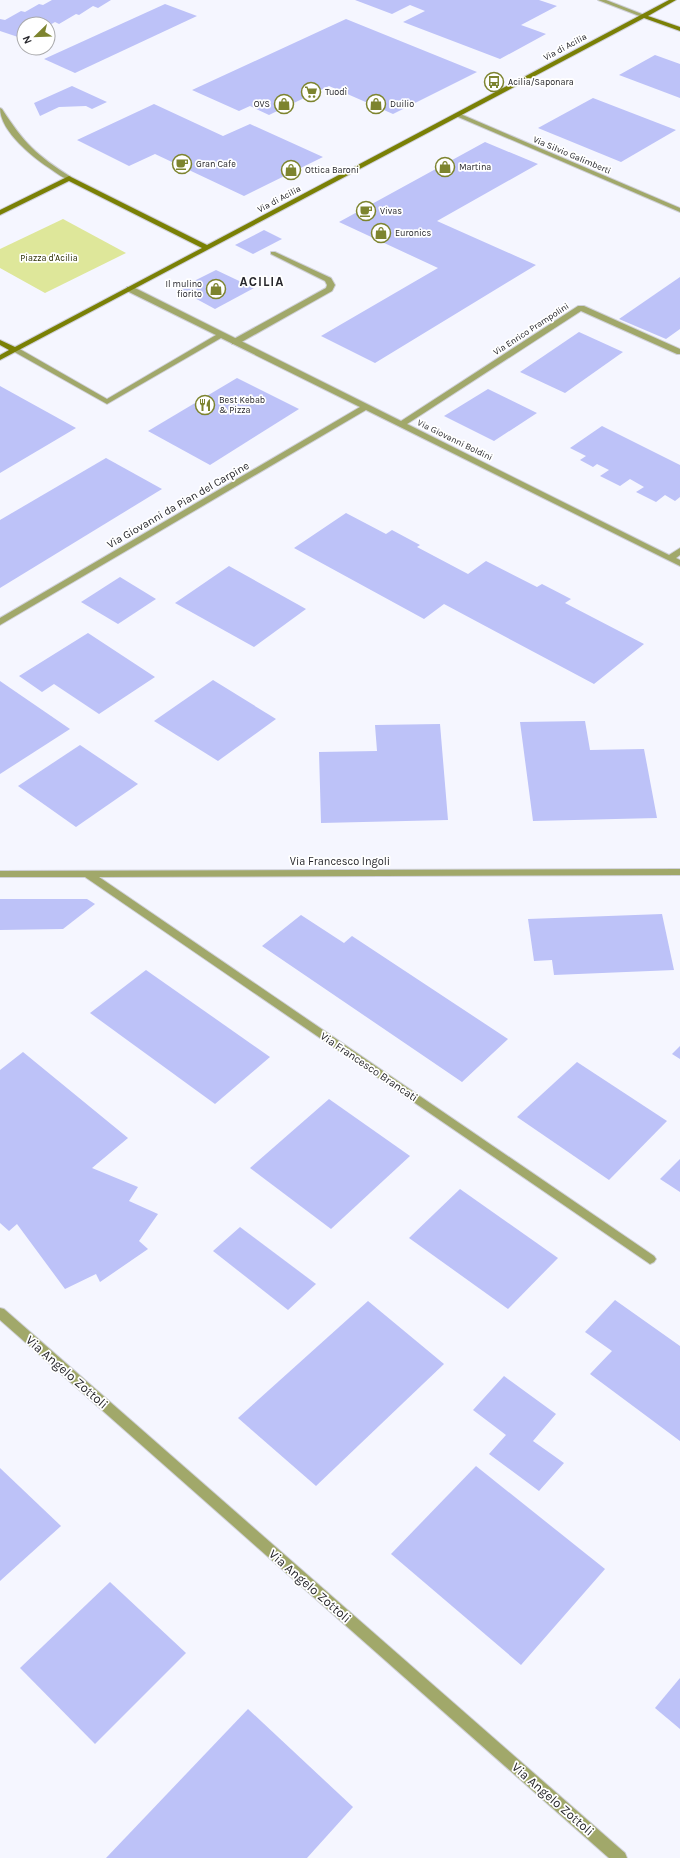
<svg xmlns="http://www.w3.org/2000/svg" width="680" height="1858" font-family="Karla,sans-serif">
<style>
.green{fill:#dee79a}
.building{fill:#bdc2f8}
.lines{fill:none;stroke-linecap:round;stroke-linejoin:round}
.lane-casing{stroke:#d0d1d9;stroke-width:2}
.street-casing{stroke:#d0d1d9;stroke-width:2}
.secondary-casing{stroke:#d0d1d9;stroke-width:2}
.lane{fill:#a1a86a;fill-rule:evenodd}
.street{fill:#a1a86a;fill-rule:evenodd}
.secondary{fill:#7a8005;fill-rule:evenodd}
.labels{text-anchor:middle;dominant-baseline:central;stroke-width:3.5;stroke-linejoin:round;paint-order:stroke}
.far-street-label{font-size:9px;fill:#26262b;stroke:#fff}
.far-poi-label{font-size:9px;fill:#26262b;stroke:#fff;text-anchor:start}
.far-park-label{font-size:9px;fill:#2b2e02;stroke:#fff}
.street-label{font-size:11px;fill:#26262b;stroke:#fff}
.far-district-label{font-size:13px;font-weight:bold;letter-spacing:1px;fill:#26262b;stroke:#fff}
.near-street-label{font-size:13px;fill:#26262b;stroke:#fff}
</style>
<rect width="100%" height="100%" fill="#f5f6ff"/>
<path class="green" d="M63,219L126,253L45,293L0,268V249Z"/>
<g class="building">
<path d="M52,0H111L98,8L93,6L79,15L76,14L59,24L55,22L48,26V24H24V36L21,38L0,31V19L5,20L21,11L25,12L39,4L43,5Z"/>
<path d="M355,0H539L557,6L521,25L546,34L500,59L403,22L425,11L410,5L392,14Z"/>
<path d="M165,4L197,16L75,73L44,59Z"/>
<path d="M346,19L477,72L393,114L329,86L269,115L250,106L239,111L192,90Z"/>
<path d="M655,55L680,64V98L619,75Z"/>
<path d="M72,86L107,102L92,109L86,106L59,107L40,116L34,103Z"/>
<path d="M593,98L676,130L621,162L538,128Z"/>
<path d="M154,104L223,136L250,124L323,157L244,196L155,154L129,166L77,140Z"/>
<path d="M485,142L538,164L437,221L536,265L375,363L321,336L438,268L339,222Z"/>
<path d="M264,230L282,239L253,254L235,245Z"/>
<path d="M216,270L254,288L215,309L178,289Z"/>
<path d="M680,277V329L666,339L619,319Z"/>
<path d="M579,332L623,352L565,393L520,372Z"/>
<path d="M237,378L299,409L210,465L148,431Z"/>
<path d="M0,386L76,428L0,473Z"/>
<path d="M488,389L537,413L494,441L444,416Z"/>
<path d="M602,426L680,465V497L675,501L665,495L656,502L636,492L644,487L630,479L620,486L600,476L609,470L597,464L593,467L580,460L586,456L570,448Z"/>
<path d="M106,458L162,489L0,588V520Z"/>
<path d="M346,513L386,534L392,530L420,545L417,547L468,574L486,561L537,587L542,584L571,599L565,603L644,644L594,684L444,604L424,619L294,548Z"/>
<path d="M229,566L306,609L254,647L175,603Z"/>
<path d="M120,577L156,599L118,624L81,602Z"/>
<path d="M88,633L155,677L99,714L54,684L42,692L19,676Z"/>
<path d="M213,680L276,719L218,761L154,721Z"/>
<path d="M0,681L70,729L0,774Z"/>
<path d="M585,721L590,750L644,749L657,818L533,821L520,722Z"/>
<path d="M440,724L448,820L321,823L319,752L377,751L375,725Z"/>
<path d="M80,745L138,784L76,827L18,786Z"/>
<path d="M0,899H87L95,904L63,929L0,930Z"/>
<path d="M662,914L674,970L554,975L552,960L534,961L528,919Z"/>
<path d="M301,915L344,943L352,936L508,1039L462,1082L262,946Z"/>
<path d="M146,970L270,1057L215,1104L90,1013Z"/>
<path d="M680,1046V1059L672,1054Z"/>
<path d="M23,1052L128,1138L92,1168L138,1187L129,1201L158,1214L139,1241L148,1249L100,1282L96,1274L65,1289L17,1224L9,1231L0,1223V1070Z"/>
<path d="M577,1062L667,1121L609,1180L517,1117Z"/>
<path d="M329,1099L410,1156L331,1229L250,1168Z"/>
<path d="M680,1159V1192L660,1179Z"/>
<path d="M460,1189L558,1258L508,1309L409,1238Z"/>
<path d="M240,1227L316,1284L288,1310L213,1251Z"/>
<path d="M615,1300L680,1346V1441L590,1374L612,1351L585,1332Z"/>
<path d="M368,1301L444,1364L316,1486L238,1418Z"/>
<path d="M504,1376L556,1414L533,1441L564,1463L539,1491L489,1454L506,1435L473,1410Z"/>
<path d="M476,1466L605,1569L521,1665L391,1554Z"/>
<path d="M0,1468L61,1526L0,1581Z"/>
<path d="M110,1582L186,1653L95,1744L20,1668Z"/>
<path d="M680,1678V1729L655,1708Z"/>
<path d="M248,1709L353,1807L307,1858H106Z"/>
</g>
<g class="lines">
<defs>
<path id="lane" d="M271,252H275L331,278L335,285L332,291L238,344H232V340L326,288L327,285L325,281L271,254Z"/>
<g id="street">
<path d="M598,0H606L647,16L642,17Z"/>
<path d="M0,108L2,109C24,143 36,155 71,177V179C65,180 58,174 52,170C34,158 0,132 0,108Z"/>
<path d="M458,113L680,208V212L456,116V114Z"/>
<path d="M127,287H133L401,421L578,306H584L680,349V354H677L581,311L407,424L669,555L680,548V555L676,558L680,560V566L366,410L0,625V618L360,407L221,338L107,404L11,350L15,348H18L107,399L216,335L127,291Z"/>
<path d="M680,869V875L99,877L654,1256L656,1259L654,1262L650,1264L85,877H0V871Z"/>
<path d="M0,1308L4,1309L625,1853L627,1858H609L0,1320Z"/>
</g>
<path id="secondary" d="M669,0H676L648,16L680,27V31L644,18L0,360V355L9,350L0,345V340L15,347L202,248L69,181L2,214L0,215V210L69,176L207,245Z"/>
</defs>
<use href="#lane" class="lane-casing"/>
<use href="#street" class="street-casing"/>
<use href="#secondary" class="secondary-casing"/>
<use href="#lane" class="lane"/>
<use href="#street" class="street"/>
<use href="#secondary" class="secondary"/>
</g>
<defs>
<symbol id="bus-ring" viewBox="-11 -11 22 22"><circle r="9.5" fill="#fff" stroke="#7d842f" stroke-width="1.5"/><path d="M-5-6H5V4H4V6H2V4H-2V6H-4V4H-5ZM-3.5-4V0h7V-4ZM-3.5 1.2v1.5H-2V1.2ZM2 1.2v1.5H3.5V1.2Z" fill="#7d842f"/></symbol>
<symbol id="supermarket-ring" viewBox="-11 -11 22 22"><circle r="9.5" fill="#fff" stroke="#7d842f" stroke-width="1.5"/><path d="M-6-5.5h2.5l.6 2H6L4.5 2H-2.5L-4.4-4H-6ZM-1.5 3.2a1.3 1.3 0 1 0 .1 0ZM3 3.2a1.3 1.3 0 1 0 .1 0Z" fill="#7d842f"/></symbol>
<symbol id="shop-ring" viewBox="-11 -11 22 22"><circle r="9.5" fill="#fff" stroke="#7d842f" stroke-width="1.5"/><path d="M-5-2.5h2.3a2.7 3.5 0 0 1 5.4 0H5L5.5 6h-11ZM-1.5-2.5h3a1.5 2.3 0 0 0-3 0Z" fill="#7d842f"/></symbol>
<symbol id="cafe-ring" viewBox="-11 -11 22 22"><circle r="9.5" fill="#fff" stroke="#7d842f" stroke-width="1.5"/><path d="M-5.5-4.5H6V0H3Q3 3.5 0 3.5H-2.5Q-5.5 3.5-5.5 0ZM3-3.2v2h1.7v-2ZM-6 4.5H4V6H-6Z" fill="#7d842f"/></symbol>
<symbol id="restaurant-ring" viewBox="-11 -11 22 22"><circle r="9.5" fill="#fff" stroke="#7d842f" stroke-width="1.5"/><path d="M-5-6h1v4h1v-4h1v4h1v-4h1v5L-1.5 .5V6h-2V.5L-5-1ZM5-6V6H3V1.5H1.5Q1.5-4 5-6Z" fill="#7d842f"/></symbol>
</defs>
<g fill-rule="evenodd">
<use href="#bus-ring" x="483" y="71" width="22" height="22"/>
<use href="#supermarket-ring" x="300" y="81" width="22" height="22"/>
<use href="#shop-ring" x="273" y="93" width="22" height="22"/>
<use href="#shop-ring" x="365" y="93" width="22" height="22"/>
<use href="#cafe-ring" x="171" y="153" width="22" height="22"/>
<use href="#shop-ring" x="434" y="156" width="22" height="22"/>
<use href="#shop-ring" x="280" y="159" width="22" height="22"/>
<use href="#cafe-ring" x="355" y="200" width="22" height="22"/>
<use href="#shop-ring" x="370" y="222" width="22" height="22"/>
<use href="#shop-ring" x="205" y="278" width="22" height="22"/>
<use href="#restaurant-ring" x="194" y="394" width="22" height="22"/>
</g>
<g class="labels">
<g class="far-street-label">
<text transform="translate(565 47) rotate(-28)">Via di Acilia</text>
<text transform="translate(572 155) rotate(23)">Via Silvio Galimberti</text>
<text transform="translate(279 199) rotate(-28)">Via di Acilia</text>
<text transform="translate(531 329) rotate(-33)">Via Enrico Prampolini</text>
<text transform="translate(455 440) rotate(26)">Via Giovanni Boldini</text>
</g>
<g class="far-poi-label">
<text x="508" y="82">Acilia/Saponara</text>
<text x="325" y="92">Tuodì</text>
<text x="270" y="104" text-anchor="end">OVS</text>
<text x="390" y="104">Duilio</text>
<text x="196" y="164">Gran Cafe</text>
<text x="459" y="167">Martina</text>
<text x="305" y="170">Ottica Baroni</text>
<text x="380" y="211">Vivas</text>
<text x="395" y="233">Euronics</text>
<text x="202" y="284" text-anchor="end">Il mulino<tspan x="202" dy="10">fiorito</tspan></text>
<text x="219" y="400">Best Kebab<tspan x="219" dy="10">&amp; Pizza</tspan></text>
</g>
<g class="far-park-label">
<text x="49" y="258">Piazza d'Acilia</text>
</g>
<g class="street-label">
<text transform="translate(178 505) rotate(-30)">Via Giovanni da Pian del Carpine</text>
<text x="340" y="861">Via Francesco Ingoli</text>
<text transform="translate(369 1067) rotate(34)">Via Francesco Brancati</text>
</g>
<g class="far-district-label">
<text x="262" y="281">ACILIA</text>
</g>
<g class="near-street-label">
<text transform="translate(67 1372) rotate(41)">Via Angelo Zottoli</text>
<text transform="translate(310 1586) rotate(41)">Via Angelo Zottoli</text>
<text transform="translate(553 1799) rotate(41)">Via Angelo Zottoli</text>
</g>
</g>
<g transform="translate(36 36) rotate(247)"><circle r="19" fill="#ffffff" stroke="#a8a8aa"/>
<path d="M0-3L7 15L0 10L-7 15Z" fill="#7d842f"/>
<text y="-6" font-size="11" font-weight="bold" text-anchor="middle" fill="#26262b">N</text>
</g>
</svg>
